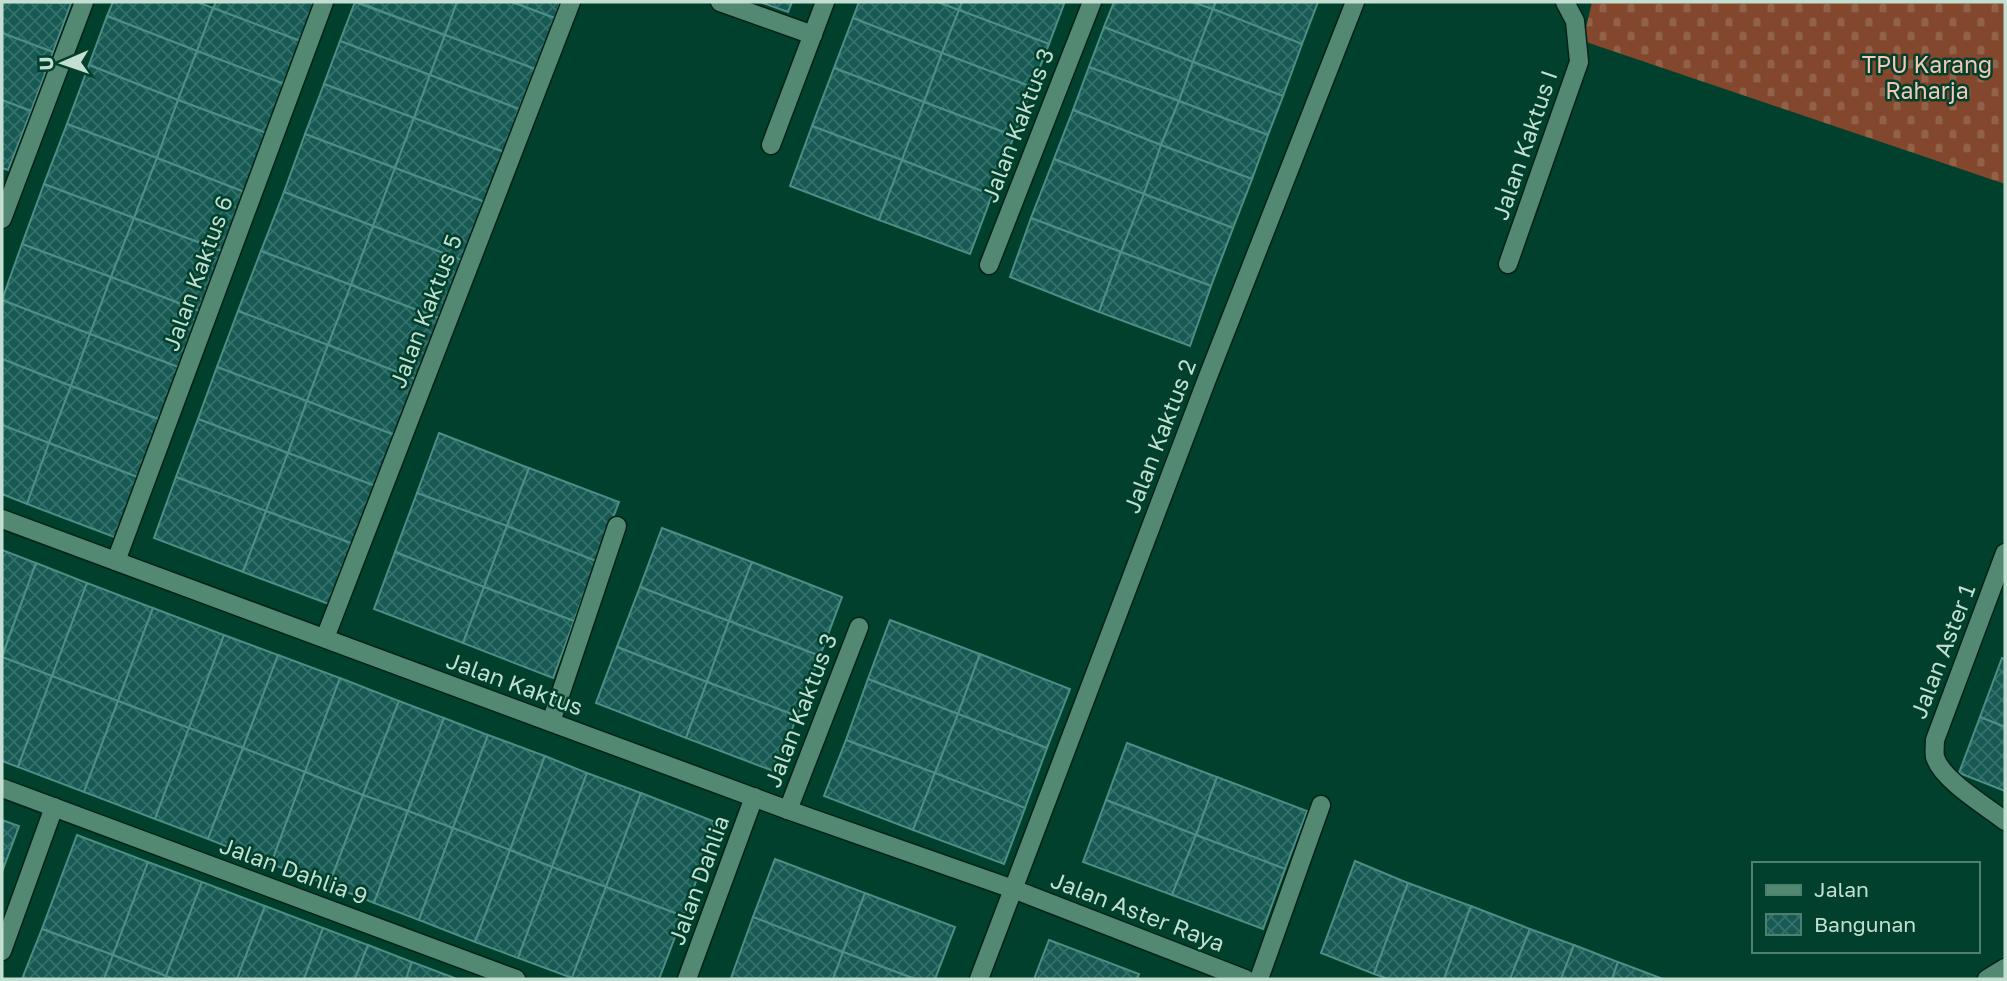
<svg xmlns="http://www.w3.org/2000/svg" width="2007" height="981" font-family="'Golos Text',sans-serif">
<style>
.cemetery{fill:url(#cemetery-stones)}
.building{fill:url(#building-cross-hatch);stroke:#4d8f86;stroke-width:2}
.lines{fill:none;stroke-linecap:round;stroke-linejoin:round}
.minor-casing{stroke:#052217;stroke-width:21}
.minor{stroke:#538972;stroke-width:18}
.labels{text-anchor:middle;dominant-baseline:central;stroke-width:5;stroke-linejoin:round;paint-order:stroke}
.park-label{font-size:23px;fill:#f3c8b4;stroke:#00402c}
.street-label{font-size:23px;fill:#c3dfd1;stroke:#00402c}
</style>
<defs>
<pattern id="cemetery-stones" width="16" height="16" patternUnits="userSpaceOnUse" patternTransform="scale(1.75)"><rect width="16" height="16" fill="#82472c"/><path d="M2 7V4a2 2 0 0 1 4 0v3zM10 15v-3a2 2 0 0 1 4 0v3z" fill="#92614a"/></pattern>
<pattern id="building-cross-hatch" width="8" height="8" patternUnits="userSpaceOnUse" patternTransform="scale(1.75)"><rect width="8" height="8" fill="#165a53"/><path d="M0 0l8 8M0 8l8-8" fill="none" stroke="#36716b"/></pattern>
</defs>
<rect width="100%" height="100%" fill="#00402c"/>
<path class="cemetery" d="M1592,2H2005V184L1583,41Z"/>
<g class="building">
<path d="M2,2L71,3L53,52L2,33Z"/>
<path d="M113,2H198L213,8L197,51L107,16Z"/>
<path d="M216,2H317L303,42L213,8Z"/>
<path d="M355,2L445,35L430,75L340,41Z"/>
<path d="M357,2H457L445,35Z"/>
<path d="M457,2H512L555,18L535,69L445,35Z"/>
<path d="M512,2H560L555,18Z"/>
<path d="M760,2H792L788,12Z"/>
<path d="M859,2H938L959,10L942,53L853,18Z"/>
<path d="M938,2H962L959,10Z"/>
<path d="M962,2H1057L1064,4L1049,44L959,10Z"/>
<path d="M1114,2H1193L1213,9L1193,62L1104,27Z"/>
<path d="M1193,2H1216L1213,9Z"/>
<path d="M1216,2H1318L1302,44L1213,9Z"/>
<path d="M213,8L303,42L287,85L197,51Z"/>
<path d="M1213,9L1302,44L1283,96L1193,62Z"/>
<path d="M959,10L1049,44L1032,87L942,53Z"/>
<path d="M107,16L197,51L178,100L89,65Z"/>
<path d="M853,18L942,53L924,102L834,68Z"/>
<path d="M1104,27L1193,62L1179,101L1089,67Z"/>
<path d="M2,33L53,52L31,111L2,100Z"/>
<path d="M445,35L535,69L519,109L430,75Z"/>
<path d="M340,41L430,75L414,118L324,84Z"/>
<path d="M197,51L287,85L269,134L178,100Z"/>
<path d="M942,53L1032,87L1014,136L924,102Z"/>
<path d="M1193,62L1283,96L1268,135L1179,101Z"/>
<path d="M89,65L178,100L157,158L67,124Z"/>
<path d="M1089,67L1179,101L1161,145L1073,110Z"/>
<path d="M834,68L924,102L902,160L812,126Z"/>
<path d="M430,75L519,109L504,152L414,118Z"/>
<path d="M324,84L414,118L395,168L305,134Z"/>
<path d="M2,100L31,111L8,170L2,168Z"/>
<path d="M178,100L269,134L247,193L157,158Z"/>
<path d="M1179,101L1268,135L1252,179L1161,145Z"/>
<path d="M924,102L1014,136L992,195L902,160Z"/>
<path d="M1073,110L1161,145L1144,194L1054,159Z"/>
<path d="M414,118L504,152L485,202L395,168Z"/>
<path d="M67,124L157,158L134,218L44,184Z"/>
<path d="M812,126L902,160L879,220L790,186Z"/>
<path d="M305,134L395,168L373,226L284,192Z"/>
<path d="M1161,145L1252,179L1233,228L1144,194Z"/>
<path d="M157,158L247,193L224,252L134,218Z"/>
<path d="M1054,159L1144,194L1121,252L1031,218Z"/>
<path d="M902,160L992,195L970,254L879,220Z"/>
<path d="M395,168L485,202L464,261L373,226Z"/>
<path d="M44,184L134,218L111,277L22,244Z"/>
<path d="M284,192L373,226L351,285L261,251Z"/>
<path d="M1144,194L1233,228L1211,286L1121,252Z"/>
<path d="M134,218L224,252L202,312L111,277Z"/>
<path d="M1031,218L1121,252L1099,312L1010,277Z"/>
<path d="M373,226L464,261L441,319L351,285Z"/>
<path d="M22,244L111,277L90,334L2,300Z"/>
<path d="M261,251L351,285L328,345L238,311Z"/>
<path d="M1121,252L1211,286L1190,346L1099,312Z"/>
<path d="M111,277L202,312L181,368L90,334Z"/>
<path d="M351,285L441,319L418,380L328,345Z"/>
<path d="M2,300L90,334L71,386L2,359Z"/>
<path d="M238,311L328,345L307,401L217,367Z"/>
<path d="M90,334L181,368L161,420L71,386Z"/>
<path d="M328,345L418,380L397,436L307,401Z"/>
<path d="M2,359L71,386L49,443L2,425Z"/>
<path d="M217,367L307,401L288,453L198,419Z"/>
<path d="M71,386L161,420L140,478L49,443Z"/>
<path d="M307,401L397,436L378,487L288,453Z"/>
<path d="M198,419L288,453L266,511L176,477Z"/>
<path d="M2,425L49,443L27,504L2,494Z"/>
<path d="M439,433L529,468L507,526L417,493Z"/>
<path d="M49,443L140,478L117,538L27,504Z"/>
<path d="M288,453L378,487L356,545L266,511Z"/>
<path d="M529,468L619,502L596,561L507,526Z"/>
<path d="M176,477L266,511L243,572L154,538Z"/>
<path d="M417,493L507,526L484,587L395,552Z"/>
<path d="M266,511L356,545L334,606L243,572Z"/>
<path d="M507,526L596,561L574,621L484,587Z"/>
<path d="M662,528L752,562L729,621L640,587Z"/>
<path d="M2,550L36,563L2,656Z"/>
<path d="M395,552L484,587L463,643L374,609Z"/>
<path d="M752,562L842,597L820,656L729,621Z"/>
<path d="M36,563L87,583L52,676L2,657Z"/>
<path d="M87,583L153,608L118,701L52,676Z"/>
<path d="M484,587L574,621L553,678L463,643Z"/>
<path d="M640,587L729,621L707,682L617,647Z"/>
<path d="M153,608L224,635L189,728L118,701Z"/>
<path d="M890,620L980,654L958,714L868,679Z"/>
<path d="M729,621L820,656L797,716L707,682Z"/>
<path d="M224,635L278,655L243,748L189,728Z"/>
<path d="M617,647L707,682L686,738L596,703Z"/>
<path d="M980,654L1070,689L1047,748L958,714Z"/>
<path d="M278,655L340,678L305,772L243,748Z"/>
<path d="M2,657L52,676L18,767L2,761Z"/>
<path d="M2002,658L2005,659V727L1980,717Z"/>
<path d="M52,676L118,701L84,792L18,767Z"/>
<path d="M340,678L399,701L363,795L305,772Z"/>
<path d="M868,679L958,714L935,773L846,740Z"/>
<path d="M707,682L797,716L776,772L686,738Z"/>
<path d="M118,701L189,728L155,819L84,792Z"/>
<path d="M399,701L444,718L408,811L363,795Z"/>
<path d="M958,714L1047,748L1025,808L935,773Z"/>
<path d="M1980,717L2005,727V791L1959,773Z"/>
<path d="M444,718L488,735L453,828L408,811Z"/>
<path d="M189,728L243,748L208,839L155,819Z"/>
<path d="M488,735L545,756L510,850L453,828Z"/>
<path d="M846,740L935,773L913,830L824,796Z"/>
<path d="M1127,743L1217,777L1196,835L1106,800Z"/>
<path d="M243,748L305,772L271,864L208,839Z"/>
<path d="M545,756L587,773L552,867L510,850Z"/>
<path d="M305,772L363,795L329,885L271,864Z"/>
<path d="M587,773L641,793L606,887L552,867Z"/>
<path d="M935,773L1025,808L1004,864L913,830Z"/>
<path d="M1217,777L1307,811L1285,869L1196,835Z"/>
<path d="M641,793L718,823L683,916L606,887Z"/>
<path d="M363,795L408,811L374,903L329,885Z"/>
<path d="M1106,800L1196,835L1172,895L1083,862Z"/>
<path d="M408,811L453,828L419,920L374,903Z"/>
<path d="M2,820L19,826L2,872Z"/>
<path d="M453,828L510,850L475,942L419,920Z"/>
<path d="M77,835L148,862L113,955L42,929Z"/>
<path d="M1196,835L1285,869L1263,929L1172,895Z"/>
<path d="M510,850L552,867L518,958L475,942Z"/>
<path d="M775,859L865,893L843,952L753,917Z"/>
<path d="M1355,861L1408,883L1374,974L1321,953Z"/>
<path d="M148,862L202,882L166,976L113,955Z"/>
<path d="M552,867L606,887L572,978L518,958Z"/>
<path d="M202,882L265,906L237,979H175L166,976Z"/>
<path d="M1408,883L1471,906L1444,979H1388L1374,974Z"/>
<path d="M606,887L683,916L659,979L572,978Z"/>
<path d="M865,893L955,927L935,979H915L843,952Z"/>
<path d="M265,906L323,928L304,979H237Z"/>
<path d="M1471,906L1530,929L1510,979H1444Z"/>
<path d="M753,917L843,952L833,979L731,978Z"/>
<path d="M323,928L368,945L355,979H304Z"/>
<path d="M42,929L113,955L104,979H22Z"/>
<path d="M1530,929L1574,945L1561,979H1510Z"/>
<path d="M1049,940L1139,974L1137,979H1034Z"/>
<path d="M368,945L412,962L406,979H355Z"/>
<path d="M1574,945L1618,962L1612,979H1561Z"/>
<path d="M843,952L915,979H833Z"/>
<path d="M113,955L166,976L165,979H104Z"/>
<path d="M412,962L457,979H406Z"/>
<path d="M1618,962L1663,979H1612Z"/>
</g>
<g class="lines">
<defs>
<g id="minor">
<path d="M720,2L813,35"/>
<path d="M771,145L825,2"/>
<path d="M2,219L84,2"/>
<path d="M1508,264L1579,62L1575,21L1565,2"/>
<path d="M989,265L1092,2"/>
<path d="M2,519L788,810L1013,889L1245,979"/>
<path d="M2005,553L1935,740C1935,745 1934,752 1935,757C1942,780 1986,806 2005,821"/>
<path d="M116,561L324,2"/>
<path d="M325,638L571,2"/>
<path d="M551,722L617,526"/>
<path d="M2,788L516,979"/>
<path d="M788,810L859,627"/>
<path d="M2,951L54,807"/>
<path d="M687,979L754,797"/>
<path d="M979,979L1207,379L1355,2"/>
<path d="M1259,979L1321,805"/>
<path d="M1987,979L2005,968"/>
</g>
</defs>
<use href="#minor" class="minor-casing"/>
<use href="#minor" class="minor"/>
</g>
<g class="labels">
<g class="park-label">
<text x="1927" y="64">TPU Karang<tspan x="1927" dy="26">Raharja</tspan></text>
</g>
<g class="street-label">
<text transform="translate(1017 125) rotate(-69)">Jalan Kaktus 3</text>
<text transform="translate(1524 145) rotate(-71)">Jalan Kaktus I</text>
<text transform="translate(197 273) rotate(-70)">Jalan Kaktus 6</text>
<text transform="translate(425 311) rotate(-69)">Jalan Kaktus 5</text>
<text transform="translate(1159 436) rotate(-69)">Jalan Kaktus 2</text>
<text transform="translate(1942 651) rotate(-69)">Jalan Aster 1</text>
<text transform="translate(515 683) rotate(20)">Jalan Kaktus</text>
<text transform="translate(800 710) rotate(-69)">Jalan Kaktus 3</text>
<text transform="translate(294 870) rotate(20)">Jalan Dahlia 9</text>
<text transform="translate(698 880) rotate(-70)">Jalan Dahlia</text>
<text transform="translate(1138 911) rotate(21)">Jalan Aster Raya</text>
</g>
</g>
<rect width="2007" height="981" fill="none" stroke="#c3dfd1" stroke-width="7"/>
<rect x="1752" y="862" width="228" height="91" fill="#00402c" stroke="#4e806e" stroke-width="2"/>
<rect x="1766" y="885" width="35" height="10" fill="#538972" stroke="#4e806e" stroke-width="2"/>
<text x="1814" y="897" font-size="21" fill="#c3dfd1">Jalan</text>
<rect x="1766" y="914" width="35" height="21" fill="url(#building-cross-hatch)" stroke="#4e806e" stroke-width="2"/>
<text x="1814" y="932" font-size="21" fill="#c3dfd1">Bangunan</text>
<g transform="translate(63 63) rotate(268)" stroke="#00402c" stroke-width="5" paint-order="stroke">
<path d="M0-5L12 26L0 18L-12 26Z" fill="#c3dfd1"/>
<text y="-10" font-size="19" font-weight="bold" text-anchor="middle" fill="#c3dfd1">U</text>
</g>
</svg>
